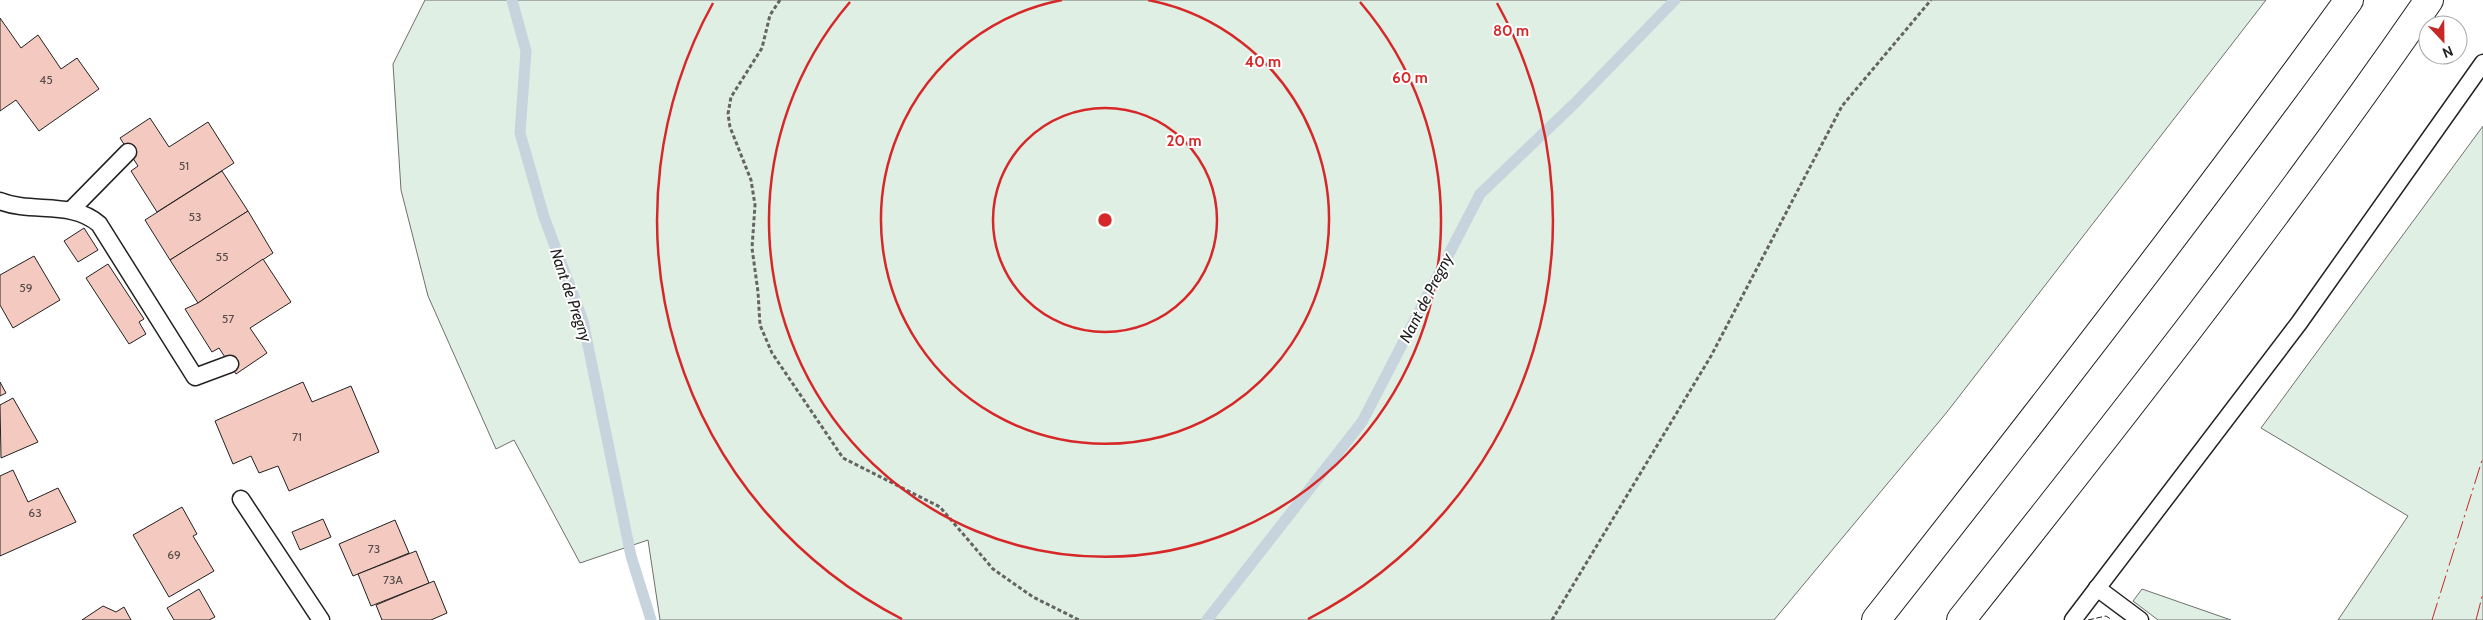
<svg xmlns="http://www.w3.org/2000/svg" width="2483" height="620" font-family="Cabin,sans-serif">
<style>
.green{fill:#e0efe3;stroke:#6f6f6f}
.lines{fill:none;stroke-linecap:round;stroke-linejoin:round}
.stream{stroke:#c7d3dd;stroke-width:11}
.building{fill:#f3c9c0;stroke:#222}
.lane-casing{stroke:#222;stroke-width:19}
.highway-casing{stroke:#222;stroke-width:30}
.path{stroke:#646464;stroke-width:3;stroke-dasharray:4 2.5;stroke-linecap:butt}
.lane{stroke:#fff;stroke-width:16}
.highway{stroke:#fff;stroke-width:28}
.fence{stroke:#222;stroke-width:1;stroke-dasharray:6 2.5;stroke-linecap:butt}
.power{stroke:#c62828;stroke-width:1;stroke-dasharray:18 4 2.5 4;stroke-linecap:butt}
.ring{fill:none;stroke:#d62828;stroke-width:2.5}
.labels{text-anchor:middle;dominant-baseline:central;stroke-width:4;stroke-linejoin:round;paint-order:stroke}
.number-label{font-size:12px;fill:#564c4a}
.water-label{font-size:16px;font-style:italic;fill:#222;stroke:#fff}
.centre{fill:#d62828;stroke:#fff;stroke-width:2.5}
.ring-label{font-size:15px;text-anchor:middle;font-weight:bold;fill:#d62828;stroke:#fff;stroke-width:4;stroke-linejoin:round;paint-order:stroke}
</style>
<rect width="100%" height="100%" fill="#fff"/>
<g class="green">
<path d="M425,0H2266L1947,412L1774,620H660L648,540L580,563L514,440L496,449L428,296L401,190L393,64Z"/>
<path d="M2483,126V620H2338L2408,516L2261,428Z"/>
<path d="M2142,589L2231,620H2158L2133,601Z"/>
</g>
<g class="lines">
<g class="stream">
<path d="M512,0L526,51L520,133L544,217L583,321L631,556L651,620"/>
<path d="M1207,620L1362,422L1480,194L1574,104L1675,0"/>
</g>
</g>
<g class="building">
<path d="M0,18L21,48L38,35L61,69L77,58L99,89L39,131L16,100L0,111Z"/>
<path d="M150,118L169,147L208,122L234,163L157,212L131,171L138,166L120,138Z"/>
<path d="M222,171L248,211L170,260L145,220Z"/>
<path d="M248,211L273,253L198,303L170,260Z"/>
<path d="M84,228L98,250L78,262L64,241Z"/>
<path d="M34,256L60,300L13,328L0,305V275Z"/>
<path d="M263,259L291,302L250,328L267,353L236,374L219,348L212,352L185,309L198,303Z"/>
<path d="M108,264L144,319L139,322L146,334L129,344L86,278Z"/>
<path d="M0,382L6,393L0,396Z"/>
<path d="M303,382L312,402L351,386L379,452L289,491L278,466L259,473L251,456L233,464L215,421Z"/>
<path d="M13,398L38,442L1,458L0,405Z"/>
<path d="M13,470L28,502L58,488L76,522L0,556V476Z"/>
<path d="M182,507L197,534L193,536L214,571L169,597L133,535Z"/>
<path d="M323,519L331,537L300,550L292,532Z"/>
<path d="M395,520L409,553L353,576L339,544Z"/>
<path d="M416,551L429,583L371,606L358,574Z"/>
<path d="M434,581L447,613L431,620H382L376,605Z"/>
<path d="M199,589L215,617L209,620H174L167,608Z"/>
<path d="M103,606L116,612L124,607L131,620H82Z"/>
</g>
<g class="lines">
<defs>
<g id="lane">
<path d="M0,201C32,214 71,200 99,224L195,377L230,364"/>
<path d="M72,209L128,152"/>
<path d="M241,499L321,620"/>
<path d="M2097,588L2140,620"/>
<path d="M2073,620L2299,323L2483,63"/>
</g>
<g id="highway">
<path d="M1876,620C2037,416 2196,211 2349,0"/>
<path d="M1961,620C2122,417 2282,213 2429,0"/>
</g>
</defs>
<use href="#lane" class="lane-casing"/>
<use href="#highway" class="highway-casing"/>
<g class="path">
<path d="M780,0L770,15L762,48L731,97L728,114L730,127L751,180L755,205L752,248L758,292L760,325L772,353L843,458L940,507L993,569L1033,597L1079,620"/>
<path d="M1552,620L1711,356L1842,106L1931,0"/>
</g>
<use href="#lane" class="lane"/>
<use href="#highway" class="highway"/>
<path class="fence" d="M2088,620L2106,616L2112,620"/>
<g class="power">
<path d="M2432,620L2483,457"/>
<path d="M2476,620L2483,593"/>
</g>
</g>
<g class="ring">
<circle cx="1105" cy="220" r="112"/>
<path d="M1148 0A224 224 0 1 1 1062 0"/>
<path d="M1360 2A336 336 0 1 1 850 2"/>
<path d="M902 619A448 448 0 0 1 713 3M1497 3A448 448 0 0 1 1308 619"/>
</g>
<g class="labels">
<g class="number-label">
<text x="46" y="79">45</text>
<text x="184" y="165">51</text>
<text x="195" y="216">53</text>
<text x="222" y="256">55</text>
<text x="26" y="287">59</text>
<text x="228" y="318">57</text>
<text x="297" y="436">71</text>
<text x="35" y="512">63</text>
<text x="374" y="548">73</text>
<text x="174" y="554">69</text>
<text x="393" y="579">73A</text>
</g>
<g class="water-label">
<text transform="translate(571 295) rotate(71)">Nant de Pregny</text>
<text transform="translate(1426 298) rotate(-63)">Nant de Pregny</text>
</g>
</g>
<circle cx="1105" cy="220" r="8" class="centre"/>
<g class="ring-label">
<text x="1511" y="36">80 m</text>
<text x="1263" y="67">40 m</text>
<text x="1410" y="83">60 m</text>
<text x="1184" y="146">20 m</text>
</g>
<g transform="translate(2443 40) rotate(158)"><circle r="24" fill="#ffffff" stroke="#a7a7a7"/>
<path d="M0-4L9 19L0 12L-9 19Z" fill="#c62828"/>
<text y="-8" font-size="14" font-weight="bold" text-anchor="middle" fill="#222222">N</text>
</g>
</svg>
